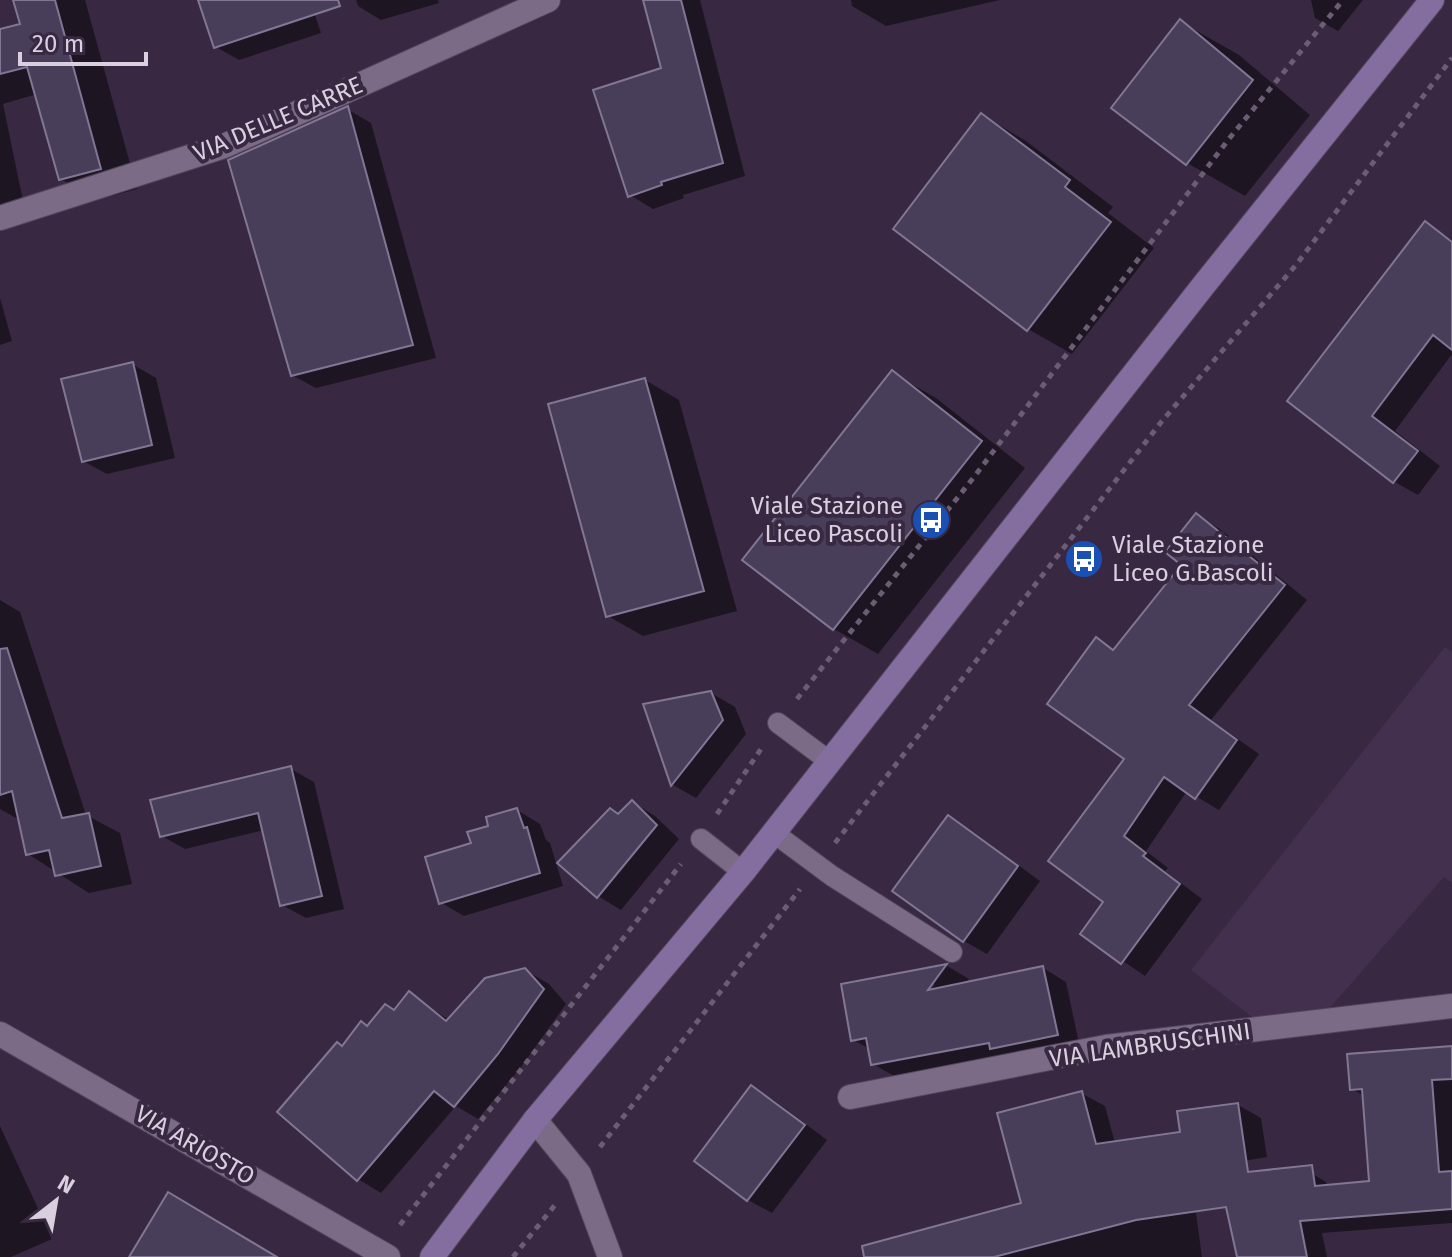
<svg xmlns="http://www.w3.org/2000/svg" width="1452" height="1257" font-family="'Fira Sans',sans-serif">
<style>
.built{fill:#43304e}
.shadow{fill:#0007;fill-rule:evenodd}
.building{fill:#483e5a;stroke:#817795;stroke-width:2}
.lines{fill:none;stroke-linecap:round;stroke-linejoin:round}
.service-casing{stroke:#53455b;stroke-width:22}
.minor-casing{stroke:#53455b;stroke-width:26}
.secondary-casing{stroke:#53455b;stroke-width:26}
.path{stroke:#6b5d73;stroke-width:5;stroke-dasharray:6 6;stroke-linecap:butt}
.service{stroke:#7c6b87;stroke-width:20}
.minor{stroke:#7c6b87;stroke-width:24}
.secondary{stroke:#846e9f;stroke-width:24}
.labels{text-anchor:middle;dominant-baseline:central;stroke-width:8;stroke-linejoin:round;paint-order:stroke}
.street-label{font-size:24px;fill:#d9cfdf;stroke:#382841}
.poi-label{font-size:24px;fill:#d9cfdf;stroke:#382841;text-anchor:end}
</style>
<rect width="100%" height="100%" fill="#382841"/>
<path class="built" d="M1445,647L1452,652V883L1444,877L1329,1009L1257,1021L1191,970Z"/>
<g class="shadow">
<path d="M15,0H85L137,189L97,200L61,179L37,94L3,104L27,220L0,226V31L22,25Z"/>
<path d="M201,0H310L321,33L239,60L216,47Z"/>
<path d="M356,0H438L439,3L381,20L358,6Z"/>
<path d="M645,0H700L745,176L683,195L684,198L653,209L630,195L663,69Z"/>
<path d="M851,0H1000L886,26L852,6Z"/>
<path d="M1311,0H1363L1338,31L1315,18Z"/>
<path d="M1181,22L1239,55L1310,115L1245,196L1187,163Z"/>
<path d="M347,109L371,123L436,358L316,388L292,375Z"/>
<path d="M982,115L1026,141L1113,207L1108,213L1154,248L1072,354L1028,329Z"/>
<path d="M1425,223L1452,240V354L1395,431L1440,466L1418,495L1395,482L1290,401Z"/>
<path d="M0,298L12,341L0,345Z"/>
<path d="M132,364L156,378L175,458L107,474L83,461Z"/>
<path d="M892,373L936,398L1025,468L878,654L834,629L745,559Z"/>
<path d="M645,380L679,400L737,611L643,636L608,616Z"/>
<path d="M1196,516L1220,529L1307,600L1211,720L1259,754L1219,810L1187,791L1146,851L1168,868L1165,871L1202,899L1145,976L1082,933L1106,902L1127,758L1096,640L1115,651L1184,565Z"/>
<path d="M0,600L20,612L86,815L120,833L132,884L89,893L28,854L20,817L16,818L0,809Z"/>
<path d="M711,693L735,707L746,734L696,798L673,785L645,705Z"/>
<path d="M291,769L314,782L344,909L306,918L282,905L264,830L185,849L162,836Z"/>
<path d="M632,802L655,816L679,839L621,910L598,896L620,815Z"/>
<path d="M517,810L540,824L546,840L550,843L563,886L464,916L440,902L473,845L491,827Z"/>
<path d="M948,818L971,831L1040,881L987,954L964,941L895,890Z"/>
<path d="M947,966L969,979L965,984L1043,968L1066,982L1080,1048L896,1077L873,1064L870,1049L853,1040L843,985ZM930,984H935L924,999Z"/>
<path d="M525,970L549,984L566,1004L521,1067L478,1119L456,1106L381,1193L358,1179L343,1047L368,1027L395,1012L410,994L449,1020Z"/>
<path d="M1452,1048V1223L1322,1233L1327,1257H1239L1303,1168L1326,1182L1327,1187L1371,1182L1364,1096L1352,1089Z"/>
<path d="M752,1088L775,1101L827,1140L772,1213L748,1200L697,1161Z"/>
<path d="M1081,1093L1105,1106L1115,1143L1184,1148L1238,1105L1261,1118L1267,1157L1209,1167L1188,1155L1202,1257H922L1024,1205Z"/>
<path d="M0,1126L52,1239L11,1257H0Z"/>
</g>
<g class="building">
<path d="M13,0H55L101,169L59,180L27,67L0,74V29L20,24Z"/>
<path d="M198,0H338L340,6L214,48Z"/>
<path d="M643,0H681L723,163L661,182L662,185L628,197L593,90L661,68Z"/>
<path d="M1180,19L1253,80L1186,165L1111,108Z"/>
<path d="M348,106L413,345L291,376L228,160Z"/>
<path d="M981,113L1070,180L1065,187L1111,222L1027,331L893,229Z"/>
<path d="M1425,221L1452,242V350L1433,335L1372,416L1418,451L1393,483L1287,401Z"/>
<path d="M133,362L152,445L82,462L61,379Z"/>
<path d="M892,370L982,441L833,630L742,560Z"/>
<path d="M645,378L704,591L606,617L548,404Z"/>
<path d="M1196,513L1285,585L1189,705L1237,740L1195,799L1164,777L1124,836L1146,853L1143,856L1180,884L1121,964L1080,934L1103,902L1048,861L1124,759L1047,704L1096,637L1113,650L1181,565L1165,552Z"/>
<path d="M7,648L62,818L89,813L101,866L55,876L49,850L26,855L12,791L0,795V649Z"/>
<path d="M711,691L723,720L671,786L643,704Z"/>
<path d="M291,766L322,896L280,906L258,813L160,837L150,800Z"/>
<path d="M632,800L657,825L597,898L557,863L610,808L618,814Z"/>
<path d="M517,808L524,828L527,827L540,873L439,904L425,857L471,843L467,832L488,826L486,817Z"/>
<path d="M948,815L1018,866L963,942L892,891Z"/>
<path d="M947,964L928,990L1043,966L1058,1035L990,1049L989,1043L871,1065L866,1038L851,1041L841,984Z"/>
<path d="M525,968L544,989L498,1054L454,1107L434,1091L357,1181L277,1112L337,1042L342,1046L361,1021L367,1026L385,1004L394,1010L409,991L446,1021L485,978Z"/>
<path d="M1452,1046V1079L1432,1080L1439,1172L1452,1171V1209L1300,1221L1307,1257H1237L1226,1207L1136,1220L994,1257H864L862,1246L1021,1203L997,1113L1082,1091L1096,1144L1180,1132L1177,1111L1238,1103L1248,1172L1312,1165L1315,1186L1369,1181L1362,1089L1350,1090L1347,1054Z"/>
<path d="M751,1085L805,1125L747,1201L694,1161Z"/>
<path d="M168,1192L277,1257H129Z"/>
</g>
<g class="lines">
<defs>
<g id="service">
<path d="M778,723L829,761"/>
<path d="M774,833L832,876L952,952"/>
<path d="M701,839L743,872"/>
</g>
<g id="minor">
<path d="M0,218L224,146L548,0"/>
<path d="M0,1034L388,1257"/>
<path d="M850,1097L1106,1047L1452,1006"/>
<path d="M535,1120L579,1174L610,1257"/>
</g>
<path id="secondary" d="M432,1257L535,1120L743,872L1203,286L1432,0"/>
</defs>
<use href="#service" class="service-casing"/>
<use href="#minor" class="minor-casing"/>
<use href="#secondary" class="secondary-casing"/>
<g class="path">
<path d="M797,699L974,477L1228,140L1343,0"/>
<path d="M717,814L761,749"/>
<path d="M835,843L1162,421L1296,265L1452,58"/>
<path d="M600,1147L800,889"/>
<path d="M400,1225L681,864"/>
<path d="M513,1257L555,1205"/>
</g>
<use href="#service" class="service"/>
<use href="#minor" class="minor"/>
<use href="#secondary" class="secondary"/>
</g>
<defs>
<symbol id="bus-disc" viewBox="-11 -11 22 22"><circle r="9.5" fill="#1a4fb4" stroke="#382841"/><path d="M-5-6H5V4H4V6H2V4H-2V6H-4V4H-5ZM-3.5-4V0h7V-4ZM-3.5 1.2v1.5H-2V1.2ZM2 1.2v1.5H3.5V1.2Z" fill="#fff"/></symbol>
</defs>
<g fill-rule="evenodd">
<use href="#bus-disc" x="909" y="498" width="44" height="44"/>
<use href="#bus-disc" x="1062" y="537" width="44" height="44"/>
</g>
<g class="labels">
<g class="street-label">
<text transform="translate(278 119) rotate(-23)">VIA DELLE CARRE</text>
<text transform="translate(1150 1045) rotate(-8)">VIA LAMBRUSCHINI</text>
<text transform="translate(195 1145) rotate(30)">VIA ARIOSTO</text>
</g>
<g class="poi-label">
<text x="903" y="506">Viale Stazione<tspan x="903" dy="28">Liceo Pascoli</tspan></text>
<text x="1112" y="545" text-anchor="start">Viale Stazione<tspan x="1112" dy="28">Liceo G.Bascoli</tspan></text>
</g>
</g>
<g transform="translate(56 1201) rotate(31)" stroke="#382841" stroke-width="6" paint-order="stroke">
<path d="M0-6L14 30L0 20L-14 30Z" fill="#d9cfdf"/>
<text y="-12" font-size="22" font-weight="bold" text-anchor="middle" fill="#d9cfdf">N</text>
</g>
<path d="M20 52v12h126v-12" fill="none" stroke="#d9cfdf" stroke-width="4"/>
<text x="32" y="52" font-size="24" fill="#d9cfdf" stroke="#382841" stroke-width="6" paint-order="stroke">20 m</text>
</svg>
